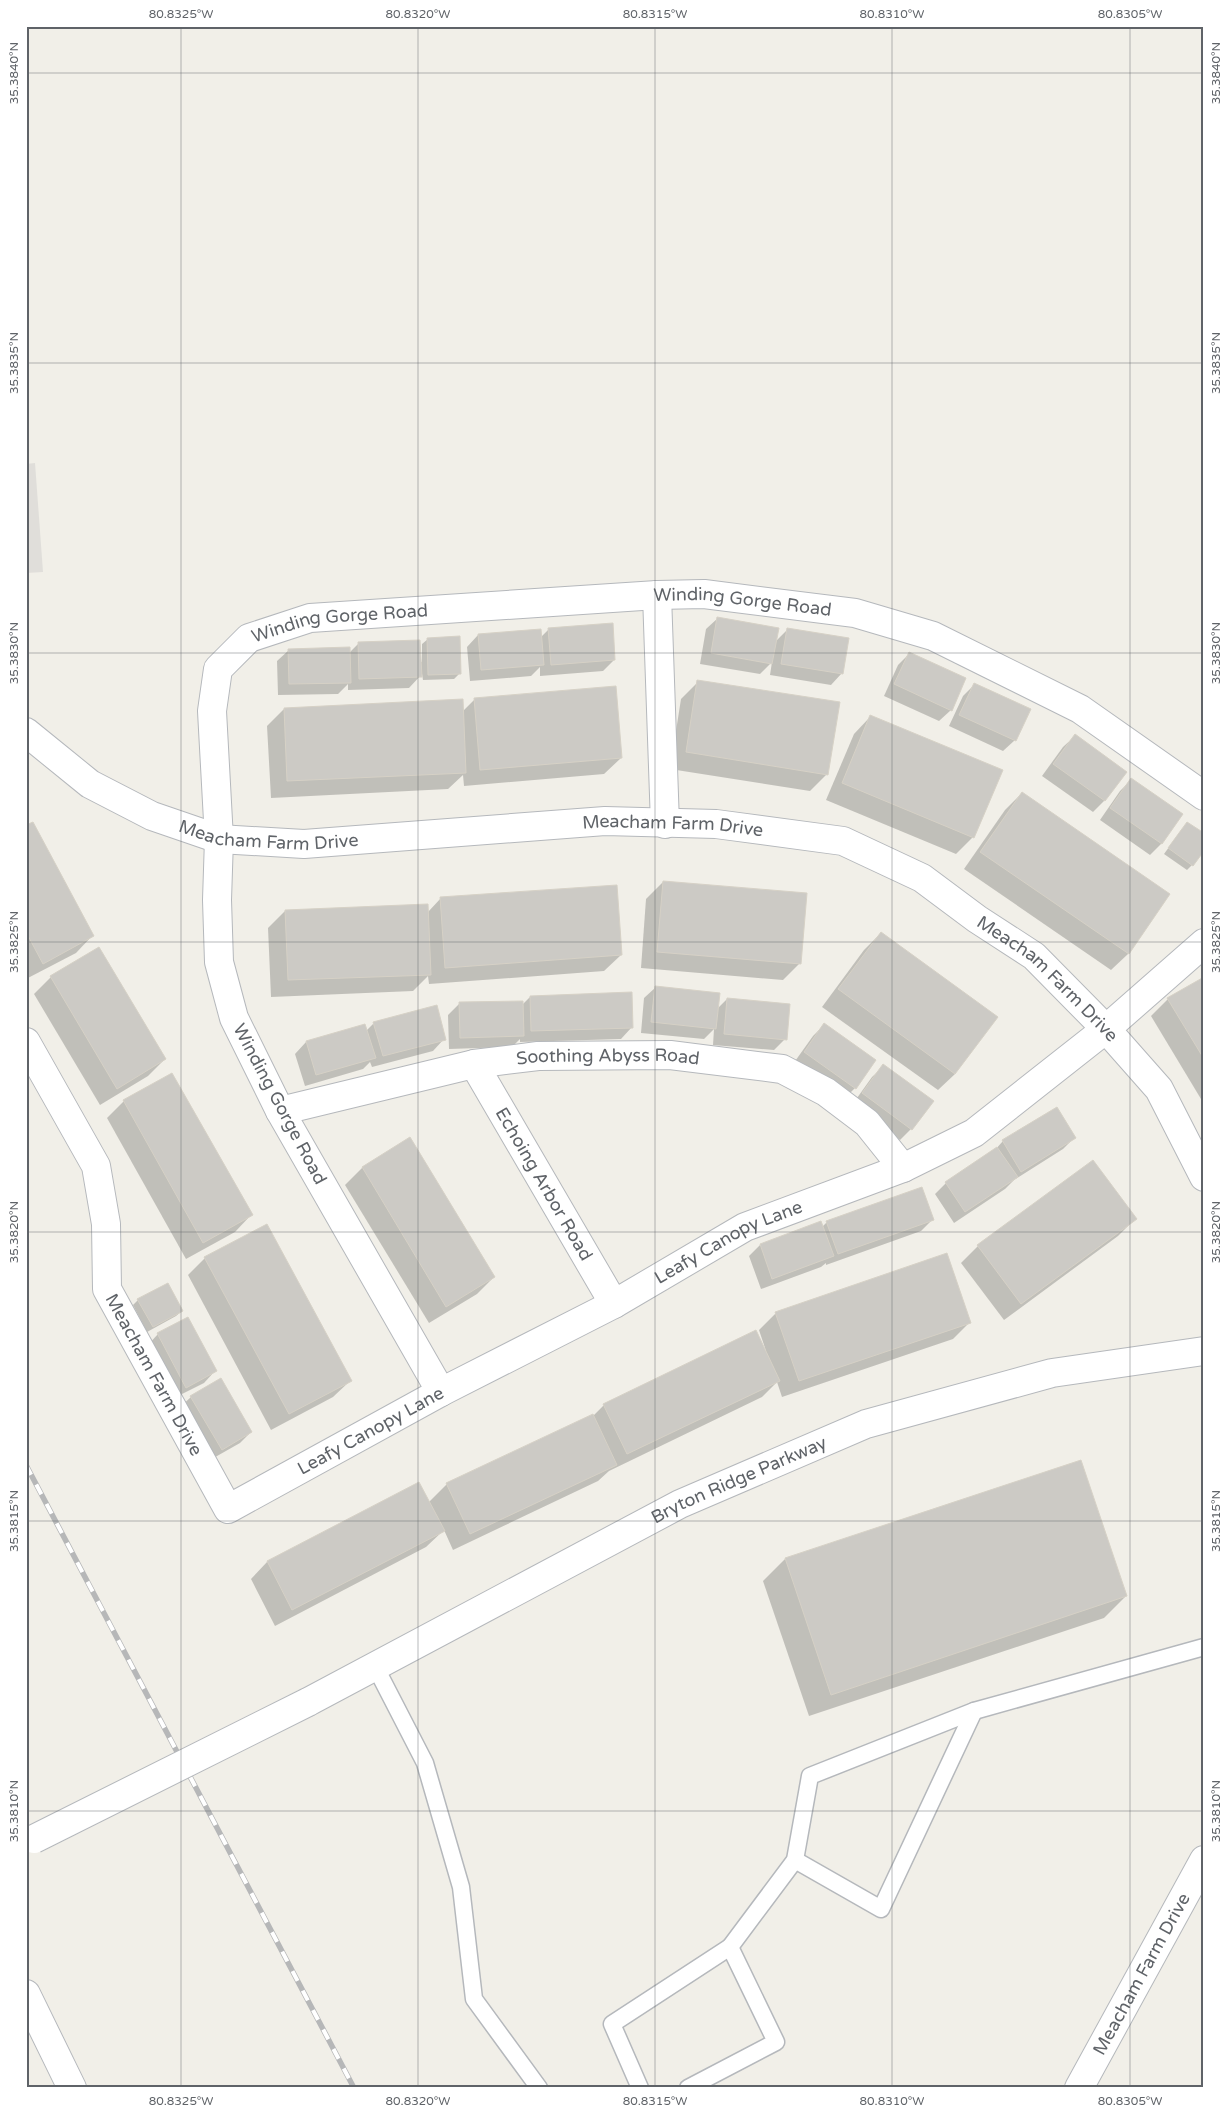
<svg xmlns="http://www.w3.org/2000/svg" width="1230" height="2114" font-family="'Varela Round',sans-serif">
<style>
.industrial{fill:#e0deda}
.shadow{fill:#0003}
.building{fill:#cccac5;stroke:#d6d1c6}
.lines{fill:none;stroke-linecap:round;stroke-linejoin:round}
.lane-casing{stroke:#b5b8bc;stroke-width:19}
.street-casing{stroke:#b5b8bc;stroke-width:30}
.lane{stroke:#fff;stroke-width:16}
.street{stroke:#fff;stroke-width:28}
.rail-casing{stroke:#b6b7b8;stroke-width:5.5}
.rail{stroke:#fff;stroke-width:4;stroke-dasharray:11;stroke-linecap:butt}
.street-bridge-casing{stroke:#b5b8bc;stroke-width:30;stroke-linecap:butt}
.street-bridge{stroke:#fff;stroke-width:28}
.ticks{fill:none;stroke:#5f6368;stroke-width:1;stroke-opacity:0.45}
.labels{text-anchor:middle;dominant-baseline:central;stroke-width:5;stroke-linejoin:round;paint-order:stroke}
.street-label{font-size:18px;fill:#5f6368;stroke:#fff}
.neatline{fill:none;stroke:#5f6368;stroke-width:2}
.ticks-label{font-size:12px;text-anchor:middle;fill:#5f6368}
</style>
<rect width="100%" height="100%" fill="#f1efe8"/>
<path class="industrial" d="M35,463L43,572L26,573V464Z"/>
<g class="shadow">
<path d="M718,618L775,642L788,629L842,673L831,685L770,675L772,662L760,674L700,664L706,629Z"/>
<path d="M549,629L614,660L603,671L540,676V667L531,676L470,681L467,647L478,635L540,638Z"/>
<path d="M428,639L459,674L454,679L423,680L422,674L409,688L348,690V684L338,694L278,695L277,661L289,650L349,653L359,643L422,662V644Z"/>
<path d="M909,654L951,710L939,721L884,696L898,665Z"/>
<path d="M698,682L827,774L810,791L670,769L681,699Z"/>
<path d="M975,684L1015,740L1003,751L949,726L963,696Z"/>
<path d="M475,699L621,758L604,774L464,786L463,775L448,789L271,798L267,726L284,709L462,712Z"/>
<path d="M870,717L973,837L956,854L826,800L854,734Z"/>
<path d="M1075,736L1125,772L1104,801L1093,812L1042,776L1063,747Z"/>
<path d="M1131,780L1181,815L1161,844L1150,855L1100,820L1120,791Z"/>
<path d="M1022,793L1169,894L1128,954L1111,970L964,869L1005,810Z"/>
<path d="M26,827L92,936L76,953L26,979Z"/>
<path d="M1182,829L1192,865L1187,870L1164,854Z"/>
<path d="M663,882L800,963L783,980L641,968L646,899Z"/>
<path d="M441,898L621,955L604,971L429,984L428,976L413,991L271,997L268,928L285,911L428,912Z"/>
<path d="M881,933L955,1074L938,1090L822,1007L864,950Z"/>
<path d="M99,949L165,1059L148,1076L100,1105L34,994L51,977Z"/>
<path d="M1204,978V1104L1151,1016L1168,999Z"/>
<path d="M656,987L717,1009L727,999L785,1039L774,1050L713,1045L714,1029L704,1039L641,1033L644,998Z"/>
<path d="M530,997L632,1027L621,1039L520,1042V1039L512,1047L449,1049L448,1015L459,1004L522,1005Z"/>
<path d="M374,1023L444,1039L433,1051L372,1067L370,1062L363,1069L305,1086L295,1054L306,1042L365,1025L366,1031Z"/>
<path d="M824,1025L855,1088L844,1099L793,1064L813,1036Z"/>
<path d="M884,1066L911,1129L900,1140L852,1105L872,1077Z"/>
<path d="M124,1101L251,1215L235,1232L186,1259L107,1118Z"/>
<path d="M1074,1138L1063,1149L1014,1180L1005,1189L954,1223L935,1194L946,1183L994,1151L1003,1141Z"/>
<path d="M410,1139L494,1277L477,1294L429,1323L345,1185L362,1168Z"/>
<path d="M1135,1219L1118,1236L1004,1320L961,1263L978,1246Z"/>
<path d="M932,1220L921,1231L826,1265V1263L821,1267L761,1289L749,1256L760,1245L820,1223L822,1227L827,1222Z"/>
<path d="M205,1258L350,1381L333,1397L271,1430L188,1275Z"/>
<path d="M138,1300L182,1311L176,1316L147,1332L133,1305Z"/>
<path d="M776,1313L970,1322L953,1339L782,1397L777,1382L762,1397L609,1471L598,1481L453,1550L444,1530L426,1547L275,1626L251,1579L267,1562L418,1484L428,1503L447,1484L592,1417L603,1406L755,1332L765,1351H766L759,1330Z"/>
<path d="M158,1334L215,1371L204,1383L174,1398L147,1346Z"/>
<path d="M191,1397L251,1432L240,1443L210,1460L179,1408Z"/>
<path d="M785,1559L1126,1596L1104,1618L809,1716L763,1581Z"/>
</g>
<g class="building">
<path d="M717,617L779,628L772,664L711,653Z"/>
<path d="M613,623L615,660L551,665L548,628Z"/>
<path d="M787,628L849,638L843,674L781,664Z"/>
<path d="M541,629L544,665L481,670L478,634Z"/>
<path d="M460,636L461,674L428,675L427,638Z"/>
<path d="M420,640L422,677L359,679L358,642Z"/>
<path d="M350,647L351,683L289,684L288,649Z"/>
<path d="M909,652L966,678L952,711L894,684Z"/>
<path d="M697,680L840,702L828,775L686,752Z"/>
<path d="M974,683L1031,709L1016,741L959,715Z"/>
<path d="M616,686L622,758L480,770L474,698Z"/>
<path d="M463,699L466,773L287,781L284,708Z"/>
<path d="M870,715L1003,770L974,838L842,783Z"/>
<path d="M1075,734L1127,772L1105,801L1053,764Z"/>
<path d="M1131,778L1183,814L1162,844L1110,808Z"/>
<path d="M1022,792L1170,894L1129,954L980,852Z"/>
<path d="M33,822L94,936L43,964L26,932V825Z"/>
<path d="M1187,822L1204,833V851L1193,866L1168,848Z"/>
<path d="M663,881L807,893L801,964L657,952Z"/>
<path d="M617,885L622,955L445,968L440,897Z"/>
<path d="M428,904L431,975L288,980L285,910Z"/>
<path d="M881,932L998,1017L955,1074L838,989Z"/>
<path d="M99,947L166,1059L117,1089L50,976Z"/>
<path d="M1204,977V1059L1167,998Z"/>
<path d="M655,986L720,993L716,1029L651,1022Z"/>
<path d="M632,992L633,1028L531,1031L530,996Z"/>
<path d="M727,998L790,1004L787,1040L724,1034Z"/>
<path d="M523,1001L524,1036L460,1038L459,1002Z"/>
<path d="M437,1005L446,1040L383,1056L373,1022Z"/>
<path d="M824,1023L876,1060L856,1089L804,1052Z"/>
<path d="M365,1024L376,1058L316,1075L306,1041Z"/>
<path d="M883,1064L934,1101L912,1130L862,1093Z"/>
<path d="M172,1073L253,1215L203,1243L123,1100Z"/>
<path d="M1057,1107L1076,1138L1021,1172L1002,1140Z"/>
<path d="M410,1137L495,1277L446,1307L362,1167Z"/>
<path d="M997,1147L1018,1177L965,1212L945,1182Z"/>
<path d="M1093,1160L1137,1219L1021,1304L977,1245Z"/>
<path d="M922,1187L934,1220L838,1254L826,1221Z"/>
<path d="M821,1221L834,1256L772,1279L760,1244Z"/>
<path d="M267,1224L352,1381L289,1414L204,1257Z"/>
<path d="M947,1253L971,1323L799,1381L775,1312Z"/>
<path d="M168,1283L183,1311L153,1327L137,1299Z"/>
<path d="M188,1317L217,1371L186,1388L157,1333Z"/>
<path d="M756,1330L780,1381L627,1454L603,1404Z"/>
<path d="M221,1378L252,1432L222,1450L190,1396Z"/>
<path d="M593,1414L617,1465L470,1534L446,1483Z"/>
<path d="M1081,1460L1127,1596L831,1695L785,1558Z"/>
<path d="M419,1482L445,1531L292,1610L267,1561Z"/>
</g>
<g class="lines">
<defs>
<g id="lane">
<path d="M375,1666L425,1763L461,1887L474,1999L539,2088"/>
<path d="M795,1860L881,1909L974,1711"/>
<path d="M730,1947L795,1860L810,1776L974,1711L1204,1647"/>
<path d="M640,2088L612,2024L730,1947L776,2042L688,2088"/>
</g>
<g id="street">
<path d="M657,595L665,824"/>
<path id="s1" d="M26,732L90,784L152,816L219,839L304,844L605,821L716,824L843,841L922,878L977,919L1034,956L1106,1029L1159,1089L1204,1177"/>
<path id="s2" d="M26,1042L96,1166L106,1224L107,1289L228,1509L441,1392L614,1304L745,1227L903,1168L974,1133L1106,1029L1204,943"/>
<path id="s3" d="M474,1064L614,1304"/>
<path id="s4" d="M280,1111L474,1064L538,1056L670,1055L782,1069L826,1092L867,1123L903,1168"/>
<path id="s5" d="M441,1392L280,1111L234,1018L219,962L217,900L219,839L212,711L218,669L249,638L310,618L657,595L704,594L855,613L933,636L1080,709L1204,796"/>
<path id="s6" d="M308,1702L680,1504L866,1424L1052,1373L1204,1351"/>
<path d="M26,1994L72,2088"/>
<path id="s7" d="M1079,2088L1204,1860"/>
</g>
</defs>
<use href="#lane" class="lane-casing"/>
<use href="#street" class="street-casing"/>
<use href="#lane" class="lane"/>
<use href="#street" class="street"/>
<defs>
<path id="rail" d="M26,1465L354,2088"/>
</defs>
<use href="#rail" class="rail-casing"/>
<use href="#rail" class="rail"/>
<defs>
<path id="street-bridge" d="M34,1839L308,1702"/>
</defs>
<use href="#street-bridge" class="street-bridge-casing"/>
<use href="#street-bridge" class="street-bridge"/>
</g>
<path class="ticks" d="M181,26V2088M418,26V2088M655,26V2088M892,26V2088M1130,26V2088M26,73H1204M26,363H1204M26,653H1204M26,942H1204M26,1232H1204M26,1521H1204M26,1811H1204"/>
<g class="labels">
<g class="street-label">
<text stroke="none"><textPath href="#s5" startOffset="1321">Winding Gorge Road</textPath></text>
<text stroke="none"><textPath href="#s5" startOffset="916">Winding Gorge Road</textPath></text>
<text stroke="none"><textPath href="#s1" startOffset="678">Meacham Farm Drive</textPath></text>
<text stroke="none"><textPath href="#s1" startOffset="272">Meacham Farm Drive</textPath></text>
<text stroke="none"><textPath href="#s1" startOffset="1098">Meacham Farm Drive</textPath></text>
<text stroke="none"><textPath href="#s4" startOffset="334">Soothing Abyss Road</textPath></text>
<text transform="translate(280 1104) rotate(62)">Winding Gorge Road</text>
<text stroke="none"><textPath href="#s3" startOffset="139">Echoing Arbor Road</textPath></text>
<text stroke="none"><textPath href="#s2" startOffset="1085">Leafy Canopy Lane</textPath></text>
<text stroke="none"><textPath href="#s2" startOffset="364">Meacham Farm Drive</textPath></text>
<text stroke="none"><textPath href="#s2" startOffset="680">Leafy Canopy Lane</textPath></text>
<text stroke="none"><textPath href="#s6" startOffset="485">Bryton Ridge Parkway</textPath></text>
<text stroke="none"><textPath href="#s7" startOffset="130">Meacham Farm Drive</textPath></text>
</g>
</g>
<rect width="1230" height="2114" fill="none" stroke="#ffffff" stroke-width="55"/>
<rect x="28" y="28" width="1174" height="2058" class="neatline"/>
<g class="ticks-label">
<text x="181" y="18">80.8325°W</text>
<text x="418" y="18">80.8320°W</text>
<text x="655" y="18">80.8315°W</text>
<text x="892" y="18">80.8310°W</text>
<text x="1130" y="18">80.8305°W</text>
<text transform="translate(14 73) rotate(-90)" y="4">35.3840°N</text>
<text transform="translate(1216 73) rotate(-90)" y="4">35.3840°N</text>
<text transform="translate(14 363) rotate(-90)" y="4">35.3835°N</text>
<text transform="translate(1216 363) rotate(-90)" y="4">35.3835°N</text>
<text transform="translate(14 653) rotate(-90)" y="4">35.3830°N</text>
<text transform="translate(1216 653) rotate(-90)" y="4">35.3830°N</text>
<text transform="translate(14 942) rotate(-90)" y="4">35.3825°N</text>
<text transform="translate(1216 942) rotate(-90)" y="4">35.3825°N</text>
<text transform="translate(14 1232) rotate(-90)" y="4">35.3820°N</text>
<text transform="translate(1216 1232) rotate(-90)" y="4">35.3820°N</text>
<text transform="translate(14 1521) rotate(-90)" y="4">35.3815°N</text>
<text transform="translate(1216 1521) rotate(-90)" y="4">35.3815°N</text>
<text transform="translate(14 1811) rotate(-90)" y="4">35.3810°N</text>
<text transform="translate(1216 1811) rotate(-90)" y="4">35.3810°N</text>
<text x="181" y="2105">80.8325°W</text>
<text x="418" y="2105">80.8320°W</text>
<text x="655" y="2105">80.8315°W</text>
<text x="892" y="2105">80.8310°W</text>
<text x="1130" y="2105">80.8305°W</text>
</g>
</svg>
